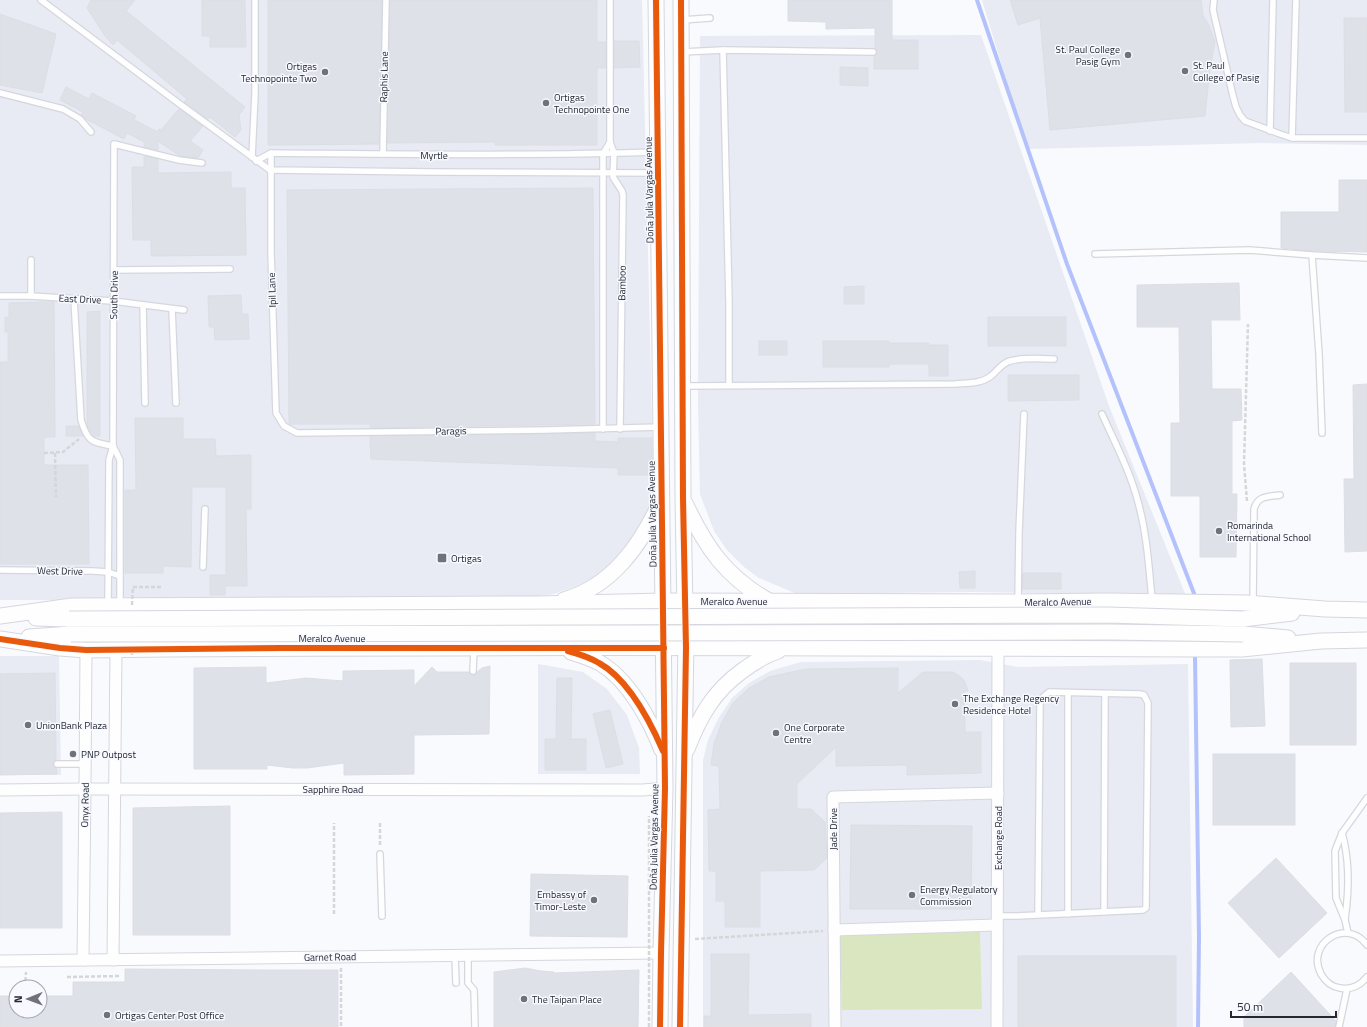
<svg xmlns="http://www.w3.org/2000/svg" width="1367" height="1027" font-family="'Titillium Web',sans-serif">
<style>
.built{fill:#e8ebf4}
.green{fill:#dae6c0}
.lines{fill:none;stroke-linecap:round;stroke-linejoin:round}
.stream{stroke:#b4c2fc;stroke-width:4}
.building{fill:#dfe1e8;stroke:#dcdee5}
.lane-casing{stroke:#d5d7de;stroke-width:8}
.street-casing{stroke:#d5d7de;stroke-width:13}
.secondary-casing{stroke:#d5d7de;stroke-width:17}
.path{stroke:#d5d6d8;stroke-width:2.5;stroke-dasharray:4 2;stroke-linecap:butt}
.lane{stroke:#fefeff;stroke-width:5.5}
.street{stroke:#fefeff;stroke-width:11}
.secondary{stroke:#fefeff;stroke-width:15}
.secondary-bridge-casing{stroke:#d5d7de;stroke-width:17;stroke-linecap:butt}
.path-bridge{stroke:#d5d6d8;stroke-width:2.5;stroke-dasharray:4 2;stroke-linecap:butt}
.secondary-bridge{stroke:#fefeff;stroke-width:15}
.cycleway-casing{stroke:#f7f9ff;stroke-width:8}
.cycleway{stroke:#e8590c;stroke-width:6}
.poi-dot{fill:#6f727a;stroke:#f7f9ff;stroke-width:1.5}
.labels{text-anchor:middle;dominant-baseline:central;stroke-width:3;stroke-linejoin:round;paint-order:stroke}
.poi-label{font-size:10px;fill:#252833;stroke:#f7f9ff;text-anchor:start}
.street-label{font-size:10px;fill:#252833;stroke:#f7f9ff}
</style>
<rect width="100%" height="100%" fill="#f9fafd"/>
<g class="built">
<path d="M0,0H642L654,505L623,552L604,572L580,585L554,594L496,601L0,600Z"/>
<path d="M982,0H1367V145L1261,143L1027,149Z"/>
<path d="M981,35L1109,406L1186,596L971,592L797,594L759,578L744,567L727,550L714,531L700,494L698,404L700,36Z"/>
<path d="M0,656H59L61,775H0Z"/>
<path d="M980,660L1018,667L1188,664L1193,1027H703V760L708,740L718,719L732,698L749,683L770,671L801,662Z"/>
<path d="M538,664L583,672L607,689L627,715L639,748L640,774H538Z"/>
</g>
<path class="green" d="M980,931L982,1009L842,1010L840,934Z"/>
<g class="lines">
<g class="stream">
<path d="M977,0L1067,264L1195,596"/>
<path d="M1195,656L1199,937L1198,1027"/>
</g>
</g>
<g class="building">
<path d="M91,0H135L126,11L245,107L239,115L241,130L235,137L210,117L208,119L184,102L187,99L117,40L113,45L105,36L87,8Z"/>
<path d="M202,0H245L246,47H210V36H202Z"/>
<path d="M268,0H382L379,144L268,145Z"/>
<path d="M390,0H597V42H606V68H597V145H495V142L387,143Z"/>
<path d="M788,0H892V40H918V69H874V56L877,52L875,48V28L826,29V22L788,21Z"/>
<path d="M1010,0H1201L1203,16L1209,25L1215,42L1210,68L1205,116L1050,130L1040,18L1018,25Z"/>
<path d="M0,14L56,34L42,93L0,85Z"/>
<path d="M1344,18H1367V112H1345Z"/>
<path d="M614,41H639L640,67L614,68Z"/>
<path d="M840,67L868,68V86L840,85Z"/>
<path d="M66,87L89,99L92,93L136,116L134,120L158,132L159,129L161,130L179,109L203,126L190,141L203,150L198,158L180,156L158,141V150L144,147V142L127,133L124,139L86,119L81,115L83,112L60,100Z"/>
<path d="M144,156L158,159V173L231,172V188H245L246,255L151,256V240H133L132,167H144Z"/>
<path d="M1339,180H1367V252L1312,251L1281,248V212H1339Z"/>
<path d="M593,188L595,424L370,428V424H289L287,190Z"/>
<path d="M1239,283L1240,320H1211L1212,389H1241L1242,420L1232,421V494H1237L1236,557H1200V496H1171V423H1180L1179,327H1137V285Z"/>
<path d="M864,286V304H844V287Z"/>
<path d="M241,295L242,314H248L249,339L215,340L214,327H209L208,296Z"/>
<path d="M43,302H54L55,437H44V465H88L89,564H0V362H8V332H5V317H9V303Z"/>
<path d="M100,311V436H94L87,425V312Z"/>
<rect x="988" y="317" width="78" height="29"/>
<rect x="759" y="341" width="28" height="14"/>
<path d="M823,341H889V343H929V345H948V376H929V364H889V367H823Z"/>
<path d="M1008,375H1079V400L1008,401Z"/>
<path d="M1367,384V551L1345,552L1344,479H1354L1353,385Z"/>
<path d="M135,418H183V439H215L216,456L251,455V509H246L247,586H225V595H210V575H226V487H192L191,567L163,566V573H125V490H136Z"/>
<path d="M66,426H78L83,436H66Z"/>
<path d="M595,433V441L618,442V438H652V475H618V468L371,459L370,436Z"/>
<path d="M975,571V588H960L959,572Z"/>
<path d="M1023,573H1061V589H1022Z"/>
<path d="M1262,659L1265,726L1231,727L1230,660Z"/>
<rect x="1290" y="663" width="66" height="82"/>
<path d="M490,666L489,734L414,735V774L344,775V763L307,768H293L267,765V769H194V668L266,667V683L306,678L343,681V671L414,670V686L432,667L437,672H469L470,674L473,675L482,668Z"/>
<path d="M898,668V693L923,672H953L962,678L965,682L968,691H964L965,732H981V773L907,775V765L836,766V747L797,784V809H811L825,822L827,858L814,870L760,871V927H725V901H716V871H709L708,810L720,809L719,766L711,765L714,744L722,722L733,703L749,688L769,677L787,673L807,669Z"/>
<path d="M55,673L56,760L54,762L53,764L56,768L57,774L0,775V674Z"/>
<path d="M557,678H572L571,739H586V770H545V739H556Z"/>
<path d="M610,710L623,764L606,768L593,714Z"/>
<rect x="1213" y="754" width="82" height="71"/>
<path d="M230,806V935H133V808Z"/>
<path d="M62,812V928H0V813Z"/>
<path d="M851,825L972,826L971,909H850Z"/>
<path d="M1276,858L1327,913L1279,958L1228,903Z"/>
<path d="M531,874L628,876L627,937L530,936Z"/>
<path d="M711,954H749L748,1015L811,1014V1027H704V1016H711Z"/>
<rect x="1018" y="956" width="158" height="71"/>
<path d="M525,968L541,971L554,972V973L639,970L638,1027H494V972Z"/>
<path d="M125,969L267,970H338V1027H0V996H16V1011H40V996H73V982H125Z"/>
<path d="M1291,972L1336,1021L1335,1027H1244V1017Z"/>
</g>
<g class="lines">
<defs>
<g id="lane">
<path d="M41,0L177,102L270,170L431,172L657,173"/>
<path d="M610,0V142L614,153L613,177L622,191L623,195L620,429"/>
<path d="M1214,0L1213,10L1233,96L1236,107L1240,115L1245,121L1280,134L1292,138H1367"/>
<path d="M682,20L710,18"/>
<path d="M723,50L729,302V385"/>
<path d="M682,52L723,50L873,52"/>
<path d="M0,93L63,109L80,119L91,132"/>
<path d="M1270,131L1273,0"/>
<path d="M1292,138L1296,0"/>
<path d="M271,153V252L276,413L284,426L297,433L546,430L661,427"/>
<path d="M383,154L386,0"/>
<path d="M252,157L255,94V0"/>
<path d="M256,161L271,153C399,154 528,156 656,152"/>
<path d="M1095,254L1249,250L1312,255L1367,258"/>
<path d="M1312,255L1319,354L1322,433"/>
<path d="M114,270L230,269"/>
<path d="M0,296H31L113,301L184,310"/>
<path d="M31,296V260"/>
<path d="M74,299L81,420C88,443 92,442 113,446"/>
<path d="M143,305L145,403"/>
<path d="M172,309L176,403"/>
<path d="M683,386L955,384C967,383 981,384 991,376C997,371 1002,363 1010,361C1023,357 1040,359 1054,359"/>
<path d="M1102,414C1115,443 1130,471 1138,502C1147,534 1149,568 1152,600"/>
<path d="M603,429V154L610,142"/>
<path d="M113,446L120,460V606"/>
<path d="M203,567L205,509"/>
<path d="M0,570L93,571L108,572L120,576"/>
<path d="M1018,601L1019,532L1024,414"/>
<path d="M1253,602L1254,509C1258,495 1268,497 1280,495"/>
<path d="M108,605L109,460L113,446L114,144L179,160L202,163"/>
<path d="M473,671L474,650"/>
<path d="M57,764H86"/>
<path d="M1342,833C1350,861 1349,891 1345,919"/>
<path d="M380,854L382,916"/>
<path d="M1104,912L1105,694"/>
<path d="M1068,914V693"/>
<path d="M997,916H1017L1038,915L1040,703L1042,698L1049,692L1140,694L1144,695L1148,703L1146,908L1143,910L1038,915"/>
<path d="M1348,933L1345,920L1336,898L1335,851L1342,833L1367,798"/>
<path d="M1367,945C1347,917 1305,943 1321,974C1325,981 1332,987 1340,988C1351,990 1360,986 1367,977"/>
<path d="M455,956L456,983"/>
<path d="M468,956V983L474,990L475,1027"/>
<path d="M1339,1027L1347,989"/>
</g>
<g id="street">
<path d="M0,790L85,789L643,790L665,788"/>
<path d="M834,930L997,925"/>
<path d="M83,960L85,789L86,650"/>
<path d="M113,960L116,650"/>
<path d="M0,961L661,953"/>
<path d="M835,1027L833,797L998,793"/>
<path d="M997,1027L998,649"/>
</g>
<g id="secondary">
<path d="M656,0L665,788L661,953L660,1027"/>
<path d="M681,0L683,498L685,611"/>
<path d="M685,503C706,548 726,577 769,601"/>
<path d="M564,600C612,586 640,546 660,503"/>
<path d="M0,616L72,606L537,604L663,601L1018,602L1108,601L1247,603L1325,609L1367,610"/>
<path d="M36,618L69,619"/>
<path d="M1243,619L1292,613"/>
<path d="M1243,634L1288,638"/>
<path d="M29,637L71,634"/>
<path d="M0,639L60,648L86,650C471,646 857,648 1242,649L1321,641L1367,640"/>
<path d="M571,652C581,655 591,658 600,663C629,680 650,720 662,750"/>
<path d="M687,749C700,716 713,692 742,671C753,663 765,655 778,651"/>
<path d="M680,1027L686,639"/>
</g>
</defs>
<use href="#lane" class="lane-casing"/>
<use href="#street" class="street-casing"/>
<use href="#secondary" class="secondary-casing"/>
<g class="path">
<path d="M44,453L63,452L79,439"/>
<path d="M55,453L56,497"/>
<path d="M1247,501L1244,464L1248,324"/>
<path d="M133,587H162"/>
<path d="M380,823V846"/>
<path d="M334,914V823"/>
<path d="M695,939L823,931"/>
<path d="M341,968V1027"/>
<path d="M67,977L120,976"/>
<path d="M25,987L26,972"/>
</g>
<use href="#lane" class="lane"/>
<use href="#street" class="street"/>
<use href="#secondary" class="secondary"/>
<defs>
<g id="secondary-bridge">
<path d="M69,619L1107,615L1243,619"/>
<path d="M71,634L1110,632L1243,634"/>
</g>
</defs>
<use href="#secondary-bridge" class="secondary-bridge-casing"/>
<g class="path-bridge">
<path d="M132,605L133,587"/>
<path d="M132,655V648"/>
<path d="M649,1027V816"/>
</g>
<use href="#secondary-bridge" class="secondary-bridge"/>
<defs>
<g id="cycleway">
<path d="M656,0L665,788L661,953L660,1027"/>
<path d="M0,639L60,648L86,650L281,648H664"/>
<path d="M568,651C579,654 589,657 599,663C628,679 650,721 663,751"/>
<path d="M680,1027L686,648L683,498L681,0"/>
</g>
</defs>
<use href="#cycleway" class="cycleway-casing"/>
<use href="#cycleway" class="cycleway"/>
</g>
<g class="poi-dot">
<circle cx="1128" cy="55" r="4"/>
<circle cx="1185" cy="71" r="4"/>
<circle cx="325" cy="72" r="4"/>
<circle cx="546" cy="103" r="4"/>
<circle cx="1219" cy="531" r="4"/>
<rect x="437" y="553" width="10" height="10" rx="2"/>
<circle cx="955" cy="704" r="4"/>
<circle cx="28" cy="725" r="4"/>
<circle cx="776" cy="733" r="4"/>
<circle cx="73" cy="754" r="4"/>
<circle cx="912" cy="895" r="4"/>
<circle cx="594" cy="900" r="4"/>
<circle cx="524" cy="999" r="4"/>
<circle cx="107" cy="1015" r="4"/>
</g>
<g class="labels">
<g class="poi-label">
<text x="1120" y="49" text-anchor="end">St. Paul College<tspan x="1120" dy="12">Pasig Gym</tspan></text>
<text x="1193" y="65">St. Paul<tspan x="1193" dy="12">College of Pasig</tspan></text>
<text x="317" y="66" text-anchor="end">Ortigas<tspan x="317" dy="12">Technopointe Two</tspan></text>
<text x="554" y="97">Ortigas<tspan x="554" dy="12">Technopointe One</tspan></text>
<text x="1227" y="525">Romarinda<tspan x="1227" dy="12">International School</tspan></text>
<text x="451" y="558">Ortigas</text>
<text x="963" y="698">The Exchange Regency<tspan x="963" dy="12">Residence Hotel</tspan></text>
<text x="36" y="725">UnionBank Plaza</text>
<text x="784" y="727">One Corporate<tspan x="784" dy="12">Centre</tspan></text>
<text x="81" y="754">PNP Outpost</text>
<text x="920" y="889">Energy Regulatory<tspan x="920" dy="12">Commission</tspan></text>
<text x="586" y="894" text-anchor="end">Embassy of<tspan x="586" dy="12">Timor-Leste</tspan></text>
<text x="532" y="999">The Taipan Place</text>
<text x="115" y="1015">Ortigas Center Post Office</text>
</g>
<g class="street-label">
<text transform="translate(384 77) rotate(-89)">Raphis Lane</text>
<text x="434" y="155">Myrtle</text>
<text transform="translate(649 190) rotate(-91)">Doña Julia Vargas Avenue</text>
<text transform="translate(622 283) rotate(-89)">Bamboo</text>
<text transform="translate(272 290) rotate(-92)">Ipil Lane</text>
<text transform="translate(114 295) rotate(-89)">South Drive</text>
<text transform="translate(80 299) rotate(3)">East Drive</text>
<text transform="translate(451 431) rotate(-1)">Paragis</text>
<text transform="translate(652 514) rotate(-91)">Doña Julia Vargas Avenue</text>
<text transform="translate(60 571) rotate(1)">West Drive</text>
<text x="734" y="601">Meralco Avenue</text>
<text transform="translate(1058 602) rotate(-1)">Meralco Avenue</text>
<text x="332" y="638">Meralco Avenue</text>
<text x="333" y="789">Sapphire Road</text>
<text transform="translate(85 805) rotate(-89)">Onyx Road</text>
<text transform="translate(833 829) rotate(-90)">Jade Drive</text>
<text transform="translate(654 837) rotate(-89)">Doña Julia Vargas Avenue</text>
<text transform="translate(998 838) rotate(-90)">Exchange Road</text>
<text transform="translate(330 957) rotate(-1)">Garnet Road</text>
</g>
</g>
<g transform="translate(28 999) rotate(269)"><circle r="19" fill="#f7f9ff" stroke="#a3a5ad"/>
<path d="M0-3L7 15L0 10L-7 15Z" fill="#6f727a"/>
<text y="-6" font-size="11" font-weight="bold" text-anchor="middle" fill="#252833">N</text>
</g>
<path d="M1231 1011v6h105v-6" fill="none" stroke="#252833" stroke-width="2"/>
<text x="1237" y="1011" font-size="12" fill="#252833" stroke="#f7f9ff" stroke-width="3" paint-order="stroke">50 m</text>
</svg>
